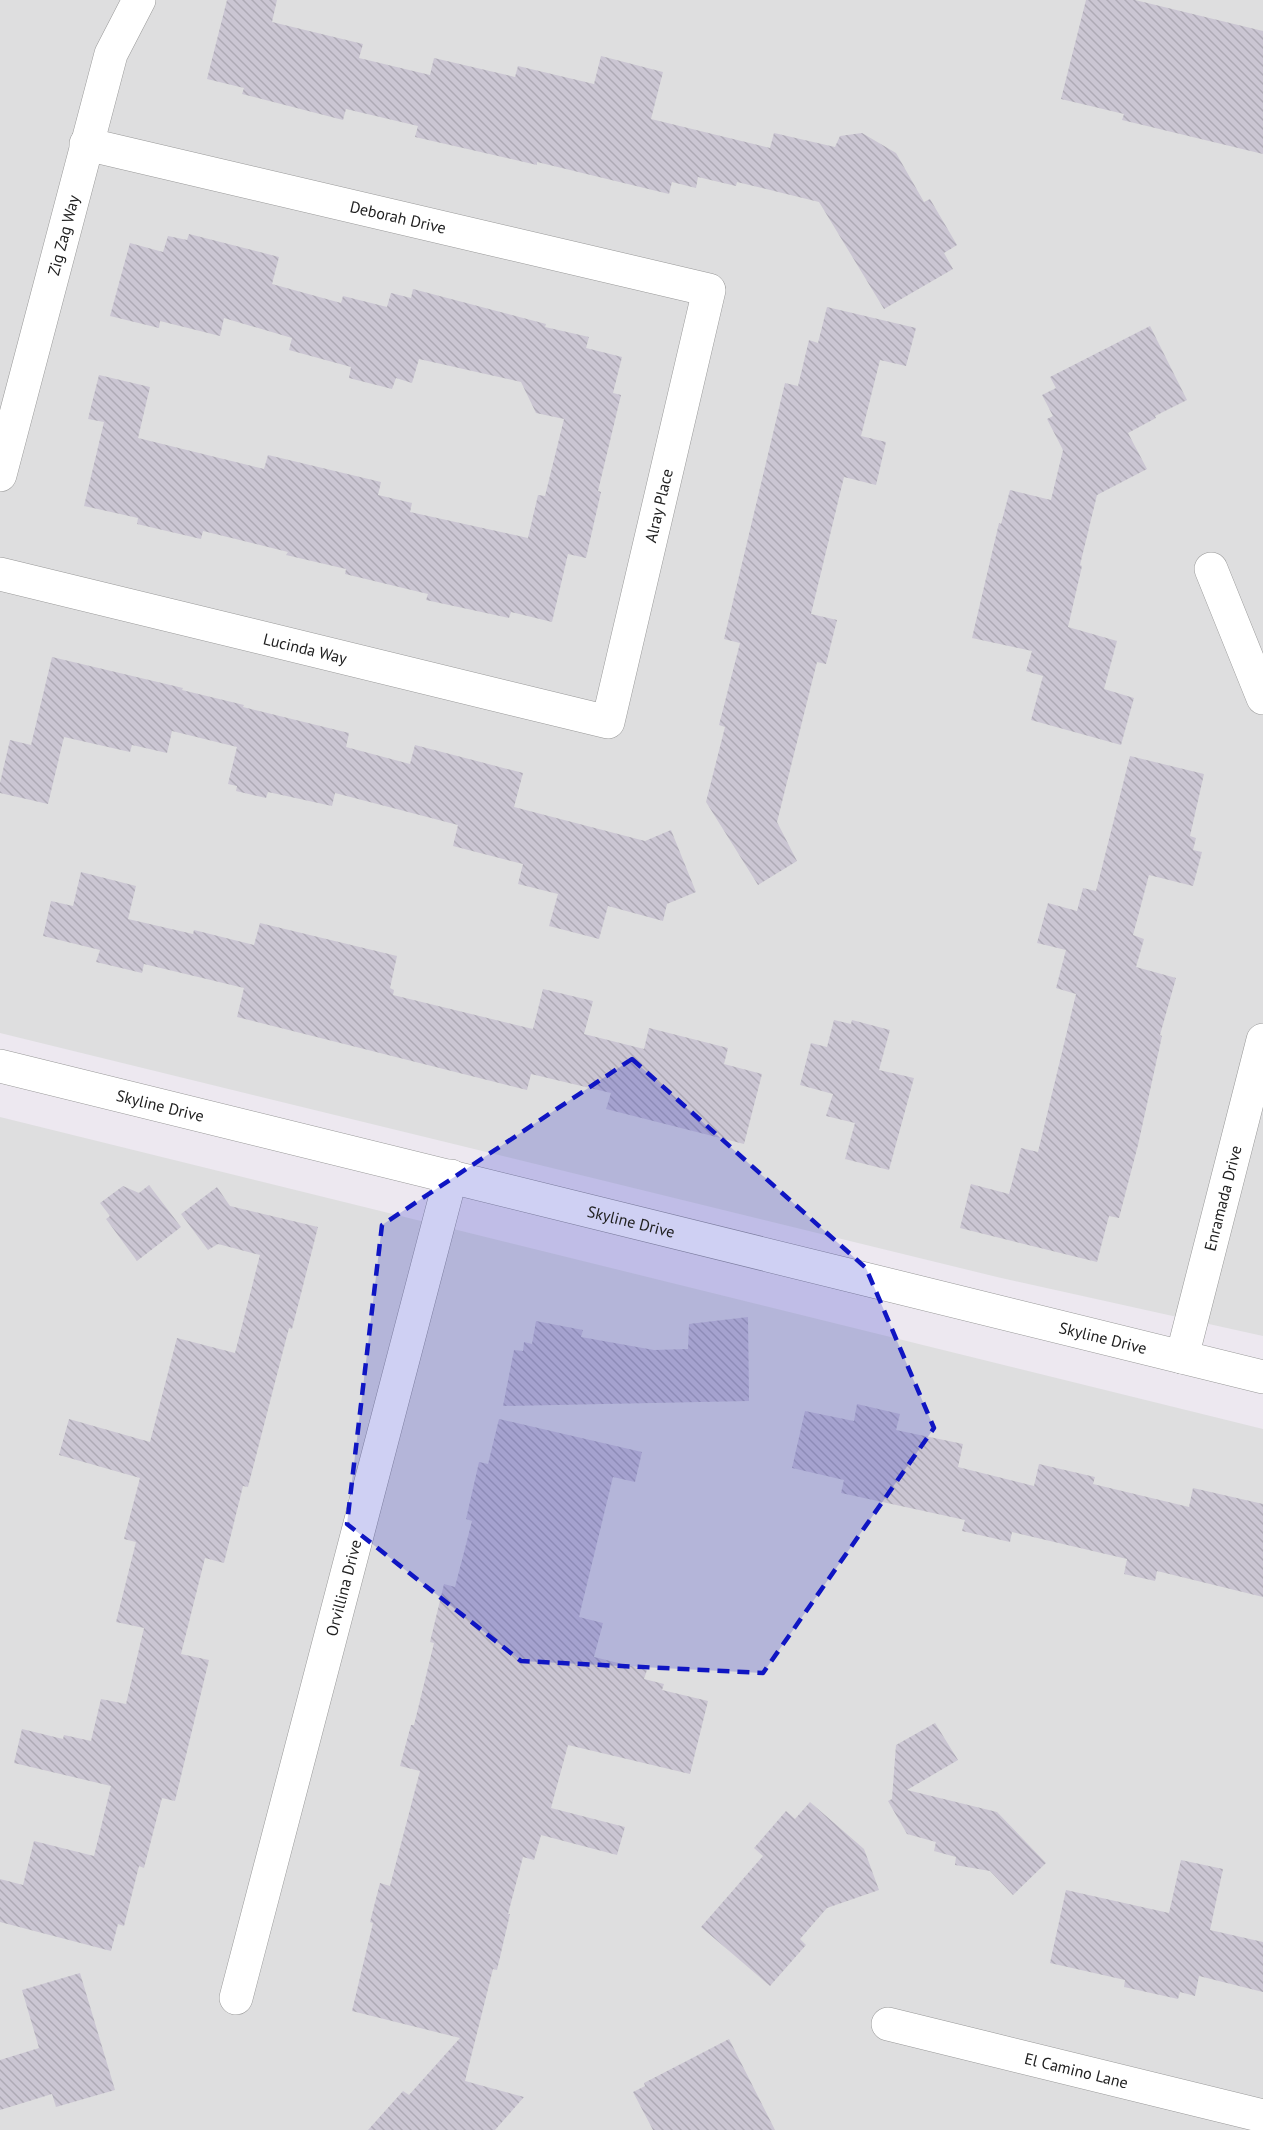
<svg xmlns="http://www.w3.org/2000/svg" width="1263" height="2130" font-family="'PT Sans',sans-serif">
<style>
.residential{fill:#dededf}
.building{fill:url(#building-back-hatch)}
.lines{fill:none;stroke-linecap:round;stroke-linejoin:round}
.minor-casing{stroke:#989898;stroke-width:34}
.minor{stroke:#fff;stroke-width:33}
.marked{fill:#0f15c3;fill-opacity:0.2;stroke:#0f15c3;stroke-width:4.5;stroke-dasharray:12 8;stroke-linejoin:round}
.labels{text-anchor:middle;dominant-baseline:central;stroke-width:4.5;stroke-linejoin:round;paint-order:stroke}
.street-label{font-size:16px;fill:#212121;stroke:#fff}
</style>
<defs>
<pattern id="building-back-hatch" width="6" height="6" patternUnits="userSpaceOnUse" patternTransform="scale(1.5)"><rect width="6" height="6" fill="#cbc6d3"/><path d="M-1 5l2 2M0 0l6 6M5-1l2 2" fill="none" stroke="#aeaab5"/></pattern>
</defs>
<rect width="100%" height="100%" fill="#ede8f0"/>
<g class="residential">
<path d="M0,0H1263V1336L997,1277L0,1033Z"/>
<path d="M0,1117L1263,1429V2130H0Z"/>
</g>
<g class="building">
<path d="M227,0H277L272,22L363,44L359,58L430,75L434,58L515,77L518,66L594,84L601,56L663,72L651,119L770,148L774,133L835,147L840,136L862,133L896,153L924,202L930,199L957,245L944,253L953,269L884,309L819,202L737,182L736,186L698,177L696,188L672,182L669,194L537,162V165L415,137L418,126L346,109L343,120L242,94L244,88L207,79Z"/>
<path d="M1086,0H1135L1263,31V154L1122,120L1124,114L1061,99Z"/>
<path d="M189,234L279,257L272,284L341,303L343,296L387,307L391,293L411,298L413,289L546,324L545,327L589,337L586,348L622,357L613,393L621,395L598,491L601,492L586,558L568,554L552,622L511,612L509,618L426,600L428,594L345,574L346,569L286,555L288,552L203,531L201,539L137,524L138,518L84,506L104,422L88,419L99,375L150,387L138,438L264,469L268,455L381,482L378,495L412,503L410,512L528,538L538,495L545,496L564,419L536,413L521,382L419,359L412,383L396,378L392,389L349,378L351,367L289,350L292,338L224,318L220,336L160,321L159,328L110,316L130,243L163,252L168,236L187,240Z"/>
<path d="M827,307L916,328L906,366L880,360L861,436L886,442L876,485L844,477L811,614L837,620L826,664L817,662L777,822L797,861L758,885L706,802L725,727L719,725L740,643L724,639L785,383L798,386L809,340L818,343Z"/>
<path d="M1150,326L1187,400L1155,416L1156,418L1128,433L1147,469L1097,495L1080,565L1082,566L1068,627L1117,641L1104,689L1134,698L1121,745L1031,720L1043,676L1026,671L1032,651L972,638L999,523L1001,524L1010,490L1051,500L1063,450L1047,419L1053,416L1042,395L1056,388L1050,377Z"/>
<path d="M52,657L183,688L182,690L244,705L243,707L349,733L346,747L410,764L415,745L523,773L514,807L645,841L671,830L696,892L667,904L663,921L608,906L599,939L549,926L558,894L518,884L523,864L453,846L458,825L335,793L332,806L268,792L266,798L236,791L237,786L228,784L237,747L172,731L167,753L132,745L130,752L64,737L48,804L0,793V783L10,740L31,745Z"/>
<path d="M1130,756L1204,774L1190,836L1196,838L1193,850L1202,852L1193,886L1149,875L1133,935L1144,939L1136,967L1176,978L1160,1035L1162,1036L1138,1145L1119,1218L1109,1216L1097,1262L960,1228L971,1184L1009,1194L1021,1148L1038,1152L1076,994L1056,988L1066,950L1037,943L1048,903L1077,911L1083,888L1096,891Z"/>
<path d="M81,872L136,886L128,919L193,934L194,930L254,945L260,923L397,956L390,988L394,990L393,995L533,1029L543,989L593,1001L584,1034L644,1049L649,1028L728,1048L724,1064L762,1074L744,1144L606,1109L611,1093L531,1074L527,1090L237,1017L244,988L144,964L142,973L96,962L100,950L43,936L51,901L73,906Z"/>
<path d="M834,1020L851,1024L852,1020L890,1030L879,1070L914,1078L889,1170L845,1159L855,1123L826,1116L833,1094L800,1085L811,1043L827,1047Z"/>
<path d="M149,1185L181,1227L137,1261L106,1219L110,1216L100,1203L123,1186L139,1193Z"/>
<path d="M217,1187L230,1206L318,1227L292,1329L289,1328L248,1487L243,1486L224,1563L205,1558L181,1654L209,1660L175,1801L162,1798L144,1868L139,1866L124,1926L118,1924L111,1951L0,1922V1879L23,1885L34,1841L94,1856L111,1786L14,1763L22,1729L63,1739L64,1735L91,1741L101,1699L126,1704L144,1628L116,1622L136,1542L124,1539L140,1478L59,1455L69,1419L150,1442L177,1338L235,1353L260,1255L218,1244L208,1250L181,1214Z"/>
<path d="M748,1317L749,1401L503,1406L514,1350L523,1351L524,1342L532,1344L536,1321L583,1330L581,1337L654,1350L688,1349L689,1324Z"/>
<path d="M857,1404L900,1414L896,1430L963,1444L958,1467L1034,1486L1039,1464L1095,1477L1093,1484L1189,1507L1193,1488L1263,1504V1597L1157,1571L1155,1581L1124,1574L1127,1559L1012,1532L1010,1542L962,1531L965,1520L841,1493L844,1480L792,1468L805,1411L854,1421Z"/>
<path d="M499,1419L642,1452L635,1482L613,1477L579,1617L603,1623L594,1657L647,1670L644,1679L664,1684L662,1690L708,1701L690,1774L568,1745L551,1808L625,1827L617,1855L541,1835L534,1860L523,1857L508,1914H510L497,1970L493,1969L465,2081L524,2097L495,2130H368L403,2091L409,2095L460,2038L352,2011L373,1923L370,1922L380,1883L390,1886L420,1771L400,1766L411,1725H414L434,1643L430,1642L444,1584L455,1587L472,1521L466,1519L479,1462L488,1464Z"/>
<path d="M935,1723L958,1760L907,1790L997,1812L1046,1863L1013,1895L990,1871L955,1865L956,1857L934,1851L936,1842L907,1834L888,1801L892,1799L896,1745Z"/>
<path d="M810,1802L864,1849L879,1890L827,1908L800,1939L806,1945L770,1986L701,1927L763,1856L754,1848L786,1811L795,1819Z"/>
<path d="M1181,1860L1223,1869L1210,1930L1263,1942V1992L1199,1976L1195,1996L1180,1992L1178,1999L1124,1987L1125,1980L1050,1963L1066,1890L1169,1913Z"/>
<path d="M80,1973L115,2090L56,2107L52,2094L0,2110V2060L39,2048L22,1990Z"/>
<path d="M729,2039L775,2130H653L633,2092L645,2086L644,2083Z"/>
</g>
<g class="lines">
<defs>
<g id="minor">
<path id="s1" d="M0,475L111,54L139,0"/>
<path d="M1211,569L1263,698"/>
<path id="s2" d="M0,574L608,722L709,290L86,144"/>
<path id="s3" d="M0,1066L1263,1377"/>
<path id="s4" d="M1182,1357L1263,1040"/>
<path id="s5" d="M236,1998L451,1176"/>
<path id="s6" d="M888,2024L1263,2116"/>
</g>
</defs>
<use href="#minor" class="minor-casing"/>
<use href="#minor" class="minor"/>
</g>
<path class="marked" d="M632,1059L866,1268L934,1428L763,1673L521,1661L347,1524L382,1225Z"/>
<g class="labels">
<g class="street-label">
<text transform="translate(398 217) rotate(13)">Deborah Drive</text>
<text stroke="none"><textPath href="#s1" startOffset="248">Zig Zag Way</textPath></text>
<text stroke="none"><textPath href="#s2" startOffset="848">Alray Place</textPath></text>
<text stroke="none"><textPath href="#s2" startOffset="314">Lucinda Way</textPath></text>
<text stroke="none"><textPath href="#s3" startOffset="165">Skyline Drive</textPath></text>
<text stroke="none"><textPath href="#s4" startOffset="164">Enramada Drive</textPath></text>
<text stroke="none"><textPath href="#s3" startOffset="650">Skyline Drive</textPath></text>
<text stroke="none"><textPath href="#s3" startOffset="1136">Skyline Drive</textPath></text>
<text stroke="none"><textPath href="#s5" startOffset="424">Orvillina Drive</textPath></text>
<text stroke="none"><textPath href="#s6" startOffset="194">El Camino Lane</textPath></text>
</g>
</g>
</svg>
